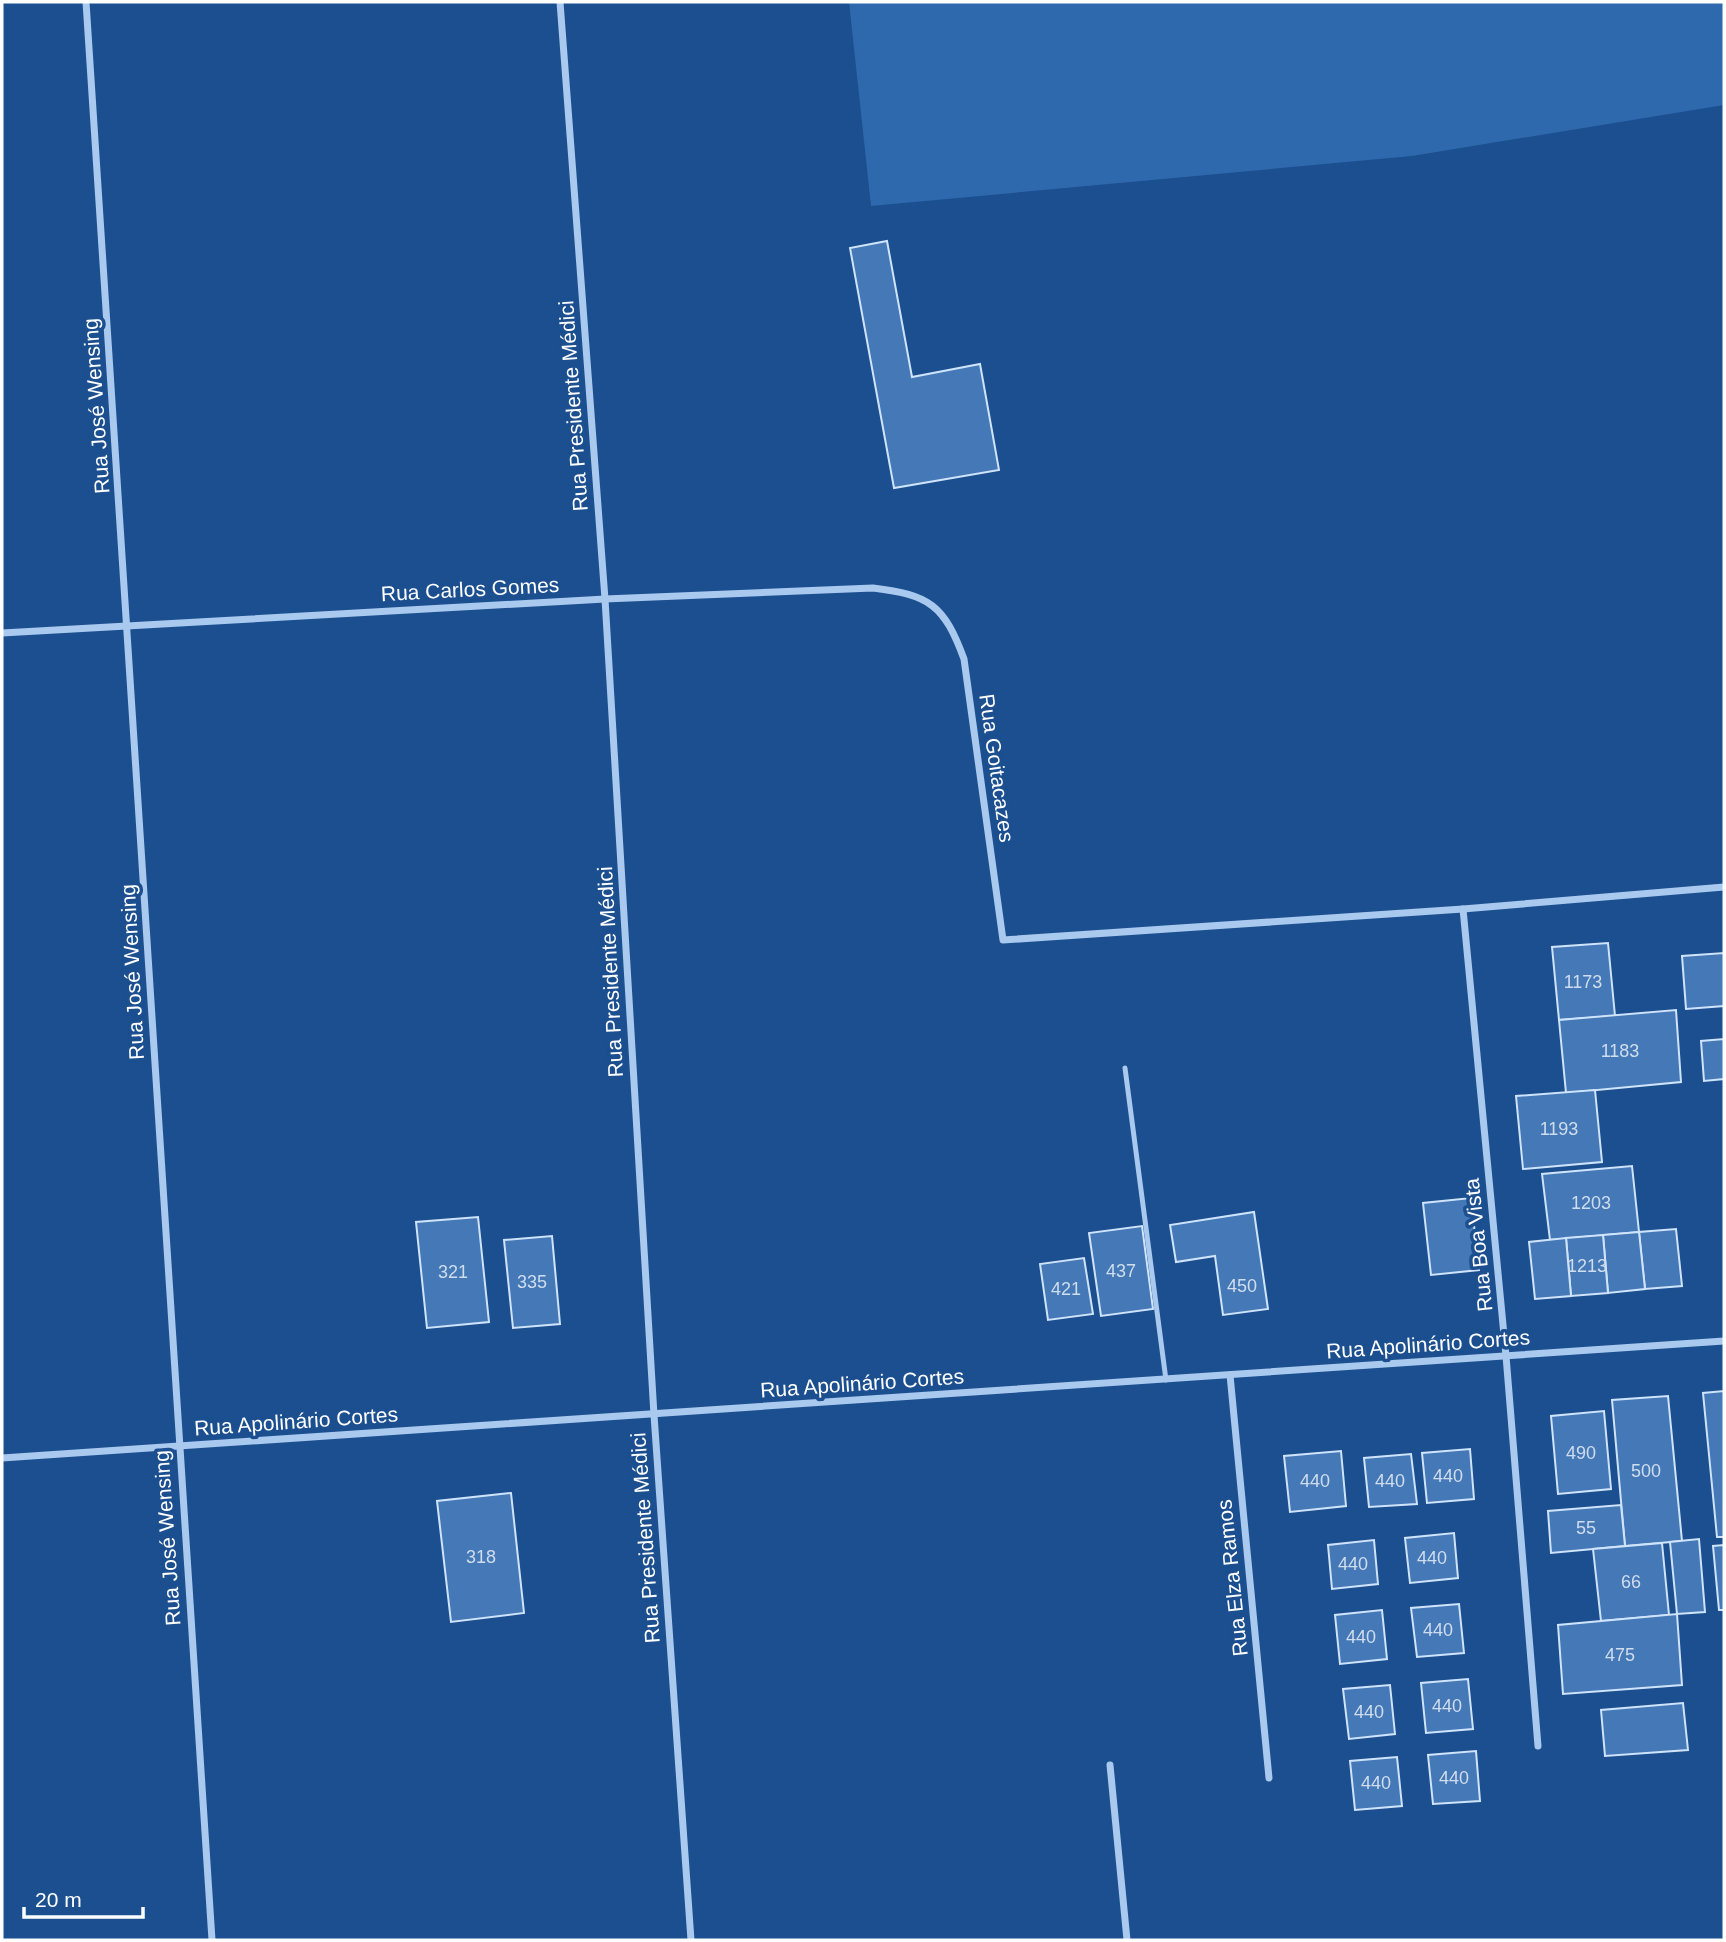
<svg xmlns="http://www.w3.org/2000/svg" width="1726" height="1942" font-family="Helvetica,sans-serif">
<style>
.green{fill:#2e69ad}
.building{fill:#4478b7;stroke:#cfe3fa;stroke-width:2}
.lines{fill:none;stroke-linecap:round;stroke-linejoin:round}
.lane{stroke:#a9c9ee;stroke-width:5}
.street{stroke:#a9c9ee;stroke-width:7}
.labels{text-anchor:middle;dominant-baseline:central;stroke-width:7;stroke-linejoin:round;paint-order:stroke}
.number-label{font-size:18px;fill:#d0dded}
.street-label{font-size:21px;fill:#fff;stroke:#1b4f8f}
</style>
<rect width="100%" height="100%" fill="#1b4f8f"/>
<path class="green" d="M849,2H1724V105L1412,156L871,206Z"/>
<g class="building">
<path d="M887,241L912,377L980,364L999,470L894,488L850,248Z"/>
<path d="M1608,943L1615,1016L1559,1020L1552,947Z"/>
<path d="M1724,953V1006L1686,1009L1682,956Z"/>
<path d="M1676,1010L1681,1082L1566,1093L1559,1020Z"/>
<path d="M1724,1039V1079L1704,1081L1701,1041Z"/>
<path d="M1595,1090L1602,1162L1523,1169L1516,1096Z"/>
<path d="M1632,1166L1639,1232L1550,1240L1542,1174Z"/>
<path d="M1471,1198L1479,1270L1431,1275L1423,1203Z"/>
<path d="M1254,1212L1268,1309L1223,1315L1215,1256L1176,1262L1170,1225Z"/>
<path d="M478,1217L489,1322L427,1328L416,1222Z"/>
<path d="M1142,1226L1153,1309L1101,1316L1089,1233Z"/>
<path d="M1676,1229L1682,1286L1645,1289L1639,1232Z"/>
<path d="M1639,1232L1645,1289L1608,1293L1603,1235Z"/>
<path d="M1603,1235L1608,1293L1571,1296L1566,1238Z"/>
<path d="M552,1236L560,1324L513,1328L504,1240Z"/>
<path d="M1566,1238L1571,1296L1535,1299L1529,1242Z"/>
<path d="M1084,1258L1093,1314L1048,1320L1040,1264Z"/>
<path d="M1724,1391V1537H1717L1703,1393Z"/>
<path d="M1668,1396L1682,1541L1625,1546L1612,1400Z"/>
<path d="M1604,1411L1611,1489L1558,1494L1551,1416Z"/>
<path d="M1470,1449L1474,1499L1427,1503L1422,1453Z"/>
<path d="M1341,1451L1346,1506L1290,1512L1284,1456Z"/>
<path d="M1411,1454L1417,1504L1369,1507L1364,1458Z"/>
<path d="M511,1493L524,1613L451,1622L437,1501Z"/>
<path d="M1621,1505L1625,1546L1551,1553L1548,1511Z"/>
<path d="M1454,1533L1458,1578L1410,1583L1405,1538Z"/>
<path d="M1699,1539L1705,1612L1677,1614L1670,1542Z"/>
<path d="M1374,1540L1378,1584L1332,1589L1328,1545Z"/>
<path d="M1662,1543L1669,1615L1601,1621L1593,1549Z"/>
<path d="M1724,1545V1610H1719L1713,1546Z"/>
<path d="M1459,1604L1464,1653L1417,1657L1411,1608Z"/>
<path d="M1382,1610L1387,1659L1340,1664L1335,1615Z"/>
<path d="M1677,1614L1682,1685L1563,1694L1558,1625Z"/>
<path d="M1468,1679L1473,1729L1426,1733L1421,1683Z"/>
<path d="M1390,1685L1395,1734L1349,1739L1343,1689Z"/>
<path d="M1683,1703L1688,1750L1605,1756L1601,1710Z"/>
<path d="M1476,1751L1480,1801L1433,1804L1428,1755Z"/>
<path d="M1397,1757L1402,1806L1355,1810L1350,1761Z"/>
</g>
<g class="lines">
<path class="lane" d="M1125,1068L1166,1380"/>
<g class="street">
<path d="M86,2L212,1940"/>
<path d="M560,2L605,599L654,1415L691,1940"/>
<path d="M2,633L605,599L873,588C930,595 944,605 964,659L1003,940L1463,909L1724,887"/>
<path d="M1463,909L1506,1356L1538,1746"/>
<path d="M1230,1375L1269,1778"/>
<path d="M2,1458L1724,1341"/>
<path d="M1110,1765L1127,1940"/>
</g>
</g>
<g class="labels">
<g class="number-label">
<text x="1583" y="982">1173</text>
<text x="1620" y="1051">1183</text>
<text x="1559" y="1129">1193</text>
<text x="1591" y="1203">1203</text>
<text x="1587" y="1266">1213</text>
<text x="1121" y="1271">437</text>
<text x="453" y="1272">321</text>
<text x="532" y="1282">335</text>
<text x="1242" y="1286">450</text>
<text x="1066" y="1289">421</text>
<text x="1581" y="1453">490</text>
<text x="1646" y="1471">500</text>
<text x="1448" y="1476">440</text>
<text x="1315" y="1481">440</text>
<text x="1390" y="1481">440</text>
<text x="1586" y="1528">55</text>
<text x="481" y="1557">318</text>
<text x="1432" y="1558">440</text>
<text x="1353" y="1564">440</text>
<text x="1631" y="1582">66</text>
<text x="1438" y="1630">440</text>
<text x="1361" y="1637">440</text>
<text x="1620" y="1655">475</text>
<text x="1447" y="1706">440</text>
<text x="1369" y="1712">440</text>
<text x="1454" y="1778">440</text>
<text x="1376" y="1783">440</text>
</g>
<g class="street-label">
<text transform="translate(96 406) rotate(-94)">Rua José Wensing</text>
<text transform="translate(573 406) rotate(-94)">Rua Presidente Médici</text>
<text transform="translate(470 589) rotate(-3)">Rua Carlos Gomes</text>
<text transform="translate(997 768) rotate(82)">Rua Goitacazes</text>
<text transform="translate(132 972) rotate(-93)">Rua José Wensing</text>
<text transform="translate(610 972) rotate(-93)">Rua Presidente Médici</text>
<text transform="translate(1478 1245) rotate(-96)">Rua Boa Vista</text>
<text transform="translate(1428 1344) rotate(-4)">Rua Apolinário Cortes</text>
<text transform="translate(862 1383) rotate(-4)">Rua Apolinário Cortes</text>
<text transform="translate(296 1421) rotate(-4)">Rua Apolinário Cortes</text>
<text transform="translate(167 1538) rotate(-94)">Rua José Wensing</text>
<text transform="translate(645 1538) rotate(-94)">Rua Presidente Médici</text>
<text transform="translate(1232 1578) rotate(-96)">Rua Elza Ramos</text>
</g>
</g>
<rect width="1726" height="1942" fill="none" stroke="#ffffff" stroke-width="7"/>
<path d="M24 1907v10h119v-10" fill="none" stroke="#ffffff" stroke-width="3.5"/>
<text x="35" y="1907" font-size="21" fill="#ffffff" stroke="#1b4f8f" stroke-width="5" paint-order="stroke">20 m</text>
</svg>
